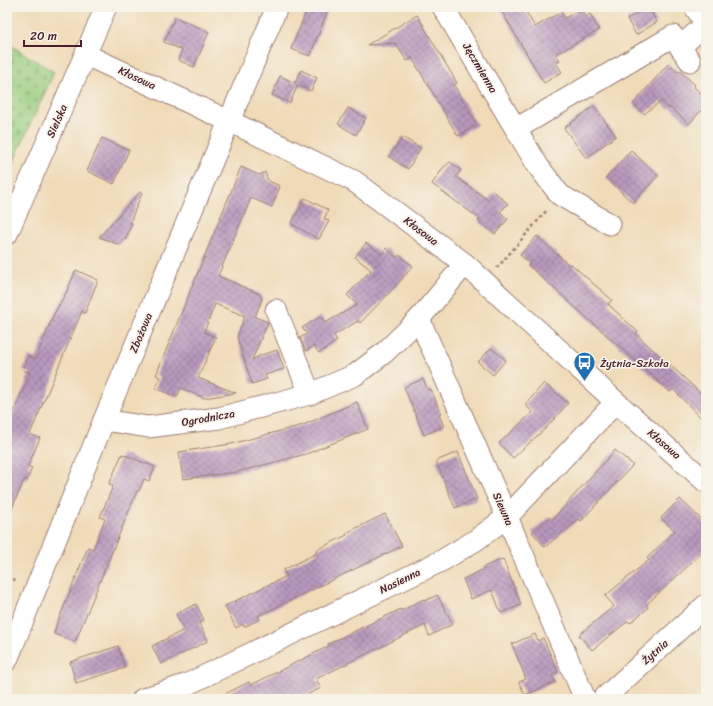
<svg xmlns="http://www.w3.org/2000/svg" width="713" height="706" font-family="Sriracha,sans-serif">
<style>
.cemetery{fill:url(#cemetery-stones);stroke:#717654}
.building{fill:url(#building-cross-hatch)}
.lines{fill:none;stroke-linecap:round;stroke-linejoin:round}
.minor-casing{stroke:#9d7d72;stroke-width:23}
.path{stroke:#9d7d72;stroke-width:2.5;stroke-dasharray:3 3;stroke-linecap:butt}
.minor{stroke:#fff;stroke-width:21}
.labels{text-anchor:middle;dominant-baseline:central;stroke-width:3.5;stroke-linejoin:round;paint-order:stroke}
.street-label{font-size:11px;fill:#4a1f2b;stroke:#f7f3e8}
.poi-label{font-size:11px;fill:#4a1f2b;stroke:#f7f3e8;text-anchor:start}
</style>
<defs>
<pattern id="cemetery-stones" width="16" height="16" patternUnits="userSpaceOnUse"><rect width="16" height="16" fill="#98cc7d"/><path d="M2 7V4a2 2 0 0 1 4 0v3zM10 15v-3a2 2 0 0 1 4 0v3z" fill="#84af6c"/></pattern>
<pattern id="building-cross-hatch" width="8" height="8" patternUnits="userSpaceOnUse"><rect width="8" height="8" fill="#b799bd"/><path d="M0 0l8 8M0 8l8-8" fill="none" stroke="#977c9a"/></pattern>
</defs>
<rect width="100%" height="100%" fill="#f7f3e8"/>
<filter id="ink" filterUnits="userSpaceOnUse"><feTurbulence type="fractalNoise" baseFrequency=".025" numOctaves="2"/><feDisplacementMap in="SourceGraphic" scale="8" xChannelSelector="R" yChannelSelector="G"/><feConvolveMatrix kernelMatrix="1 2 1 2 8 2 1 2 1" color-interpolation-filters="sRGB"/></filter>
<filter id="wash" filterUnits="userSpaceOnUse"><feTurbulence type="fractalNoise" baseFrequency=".012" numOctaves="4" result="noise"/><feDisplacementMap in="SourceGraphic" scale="16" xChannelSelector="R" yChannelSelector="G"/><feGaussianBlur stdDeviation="0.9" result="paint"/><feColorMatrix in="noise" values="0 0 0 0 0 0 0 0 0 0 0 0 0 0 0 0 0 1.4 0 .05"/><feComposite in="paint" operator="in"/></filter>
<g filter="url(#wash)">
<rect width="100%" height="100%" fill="#f0dbb9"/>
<path class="cemetery" d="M7,43L54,72L7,176Z"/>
<g id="blocks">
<g class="building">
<path d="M308,7H329L310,56L291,49Z"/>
<path d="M499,7H523L535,27L561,12L565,18L581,9L586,17L590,14L599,30L556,54L560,61L556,63L562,72L544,83Z"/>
<path d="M648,7L657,22L636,35L627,19Z"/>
<path d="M417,15L457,83L454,85L477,125L458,136L412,58L407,61L395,43L367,45Z"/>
<path d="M175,17L209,32L194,67L178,60L182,50L164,42Z"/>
<path d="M668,64L678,72L679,70L695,85L694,87L706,98V105L689,124L670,107L669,109L661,101L644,114L633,104Z"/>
<path d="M301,70L317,78L311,91L298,85L290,103L272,95L280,76L295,83Z"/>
<path d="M594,106L616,136L586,158L564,128Z"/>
<path d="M348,108L366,118L356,135L338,124Z"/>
<path d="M402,137L421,148L408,169L389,157Z"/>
<path d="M102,138L129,150L114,184L87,171Z"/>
<path d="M631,150L658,176L633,203L606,178Z"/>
<path d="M450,162L461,170L456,177L488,200L495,192L508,204L500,212L508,219L495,234L478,221L480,219L432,184L443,168Z"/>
<path d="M241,167L259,175L265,172L267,179L271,182L280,186L272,207L251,198L218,276L260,294L262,299L255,317L268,322L252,360L259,356L277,350L284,369L265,375L267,379L252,384L237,337L245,316L215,304L204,332L216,337L198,378L236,393L204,398L181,388L177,397L155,388L160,377L156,375Z"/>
<path d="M140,192L142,193L130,222L132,223L125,240L123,239L120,245L99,237Z"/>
<path d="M305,198L328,210L324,219L329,221L319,239L291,224Z"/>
<path d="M537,236L569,265L571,264L612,300L608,304L638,332L636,334L706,398V423L673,389L670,392L528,265L530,263L520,255Z"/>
<path d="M366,243L382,254L386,248L397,258L399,255L413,266L396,286L360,323L358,321L334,335L337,341L319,353L314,346L306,351L300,338L307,334L302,328L321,316L325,323L357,305L347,295L371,270L355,257Z"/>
<path d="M76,270L98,280L85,313L82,311L30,434L40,438L28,466L32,468L27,480H24L7,520V427L30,373L23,370L29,356L36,359L54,314L66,293Z"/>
<path d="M491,348L506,360L493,375L478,362Z"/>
<path d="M423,379L428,390L431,389L441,414L439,415L444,426L424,435L404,387Z"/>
<path d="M544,383L568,403L547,427L513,458L499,443L533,412L525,405Z"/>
<path d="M357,402L368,429L306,454L237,472L183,479L179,452L231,444L303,425Z"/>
<path d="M615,450L633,465L581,521L579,519L545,547L532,532L550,517L552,520Z"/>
<path d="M458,452L477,499L455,508L436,461Z"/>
<path d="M122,454L155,467L149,481L144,479L139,491H137L75,642L54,634L56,626L88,547L93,549L105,519L100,517L113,486L109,484Z"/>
<path d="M680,499L706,524V549L646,605L648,608L630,623L628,621L592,650L579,635L614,606L605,596L649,560L647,558L675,531L661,518Z"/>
<path d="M385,514L402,546L258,616L260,619L244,627L243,624L236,628L225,606L287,576L283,570L317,553L316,550L347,535L346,533Z"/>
<path d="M503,559L521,605L501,613L492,590L471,599L463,579L484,569L483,567Z"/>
<path d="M437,595L453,624L429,636L425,625L316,679L321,688L298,699H215L249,682L251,685L329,646L328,644L401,609V611L424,599L425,601Z"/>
<path d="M196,604L204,620L199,623L208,641L161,664L152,646L184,630L176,614Z"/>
<path d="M535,634L538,641L543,638L558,672L552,675L555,682L525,695L519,682L526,679L512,644Z"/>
<path d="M118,646L125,668L76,683L70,662Z"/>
</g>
</g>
</g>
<g filter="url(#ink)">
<use href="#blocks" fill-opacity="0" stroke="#9d7d72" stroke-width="1"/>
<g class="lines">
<defs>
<g id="minor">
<path d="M443,7L538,166L560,195L610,224"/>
<path d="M695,7L702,18L706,22"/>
<path d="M86,55L229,121L354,181L465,264L616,402L706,482"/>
<path d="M690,61L680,47L706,24"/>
<path d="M516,129L673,36"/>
<path d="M7,234L106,7"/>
<path d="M276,310L310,394"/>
<path d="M419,319L507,517L585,699"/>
<path d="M104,420L148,427L219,418L310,394L355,375L384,353L419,319L465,264"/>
<path d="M7,660L104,420L277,7"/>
<path d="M143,699L188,684L443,560L476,540L507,517L616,402"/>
<path d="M603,699L706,605"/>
</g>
</defs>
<use href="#minor" class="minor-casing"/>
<g class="path">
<path d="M497,268L547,210"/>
<path d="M7,577L17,581"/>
</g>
<use href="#minor" class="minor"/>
</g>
</g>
<defs>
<symbol id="bus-pin" viewBox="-11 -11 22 30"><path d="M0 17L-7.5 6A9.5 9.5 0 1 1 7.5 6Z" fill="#1f6fb2" stroke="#f7f3e8"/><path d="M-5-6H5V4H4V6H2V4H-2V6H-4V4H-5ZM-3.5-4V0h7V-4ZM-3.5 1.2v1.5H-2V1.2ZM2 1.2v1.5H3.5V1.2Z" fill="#fff"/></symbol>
</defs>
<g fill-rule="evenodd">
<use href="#bus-pin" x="572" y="350" width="25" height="34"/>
</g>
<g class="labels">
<g class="street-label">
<text transform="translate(480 68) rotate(59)">Jęczmienna</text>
<text transform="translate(137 78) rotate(25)">Kłosowa</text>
<text transform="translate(57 121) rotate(-66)">Sielska</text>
<text transform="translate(421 231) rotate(37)">Kłosowa</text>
<text transform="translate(141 333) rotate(-67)">Zbożowa</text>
<text transform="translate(208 418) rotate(-10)">Ogrodnicza</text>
<text transform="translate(664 444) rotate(41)">Kłosowa</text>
<text transform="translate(503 509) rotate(66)">Siewna</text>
<text transform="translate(400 581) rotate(-26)">Nasienna</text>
<text transform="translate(655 652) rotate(-42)">Żytnia</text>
</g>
<g class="poi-label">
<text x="600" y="363">Żytnia-Szkoła</text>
</g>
</g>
<rect width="713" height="706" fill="none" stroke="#f7f3e8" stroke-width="24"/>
<path d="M24 40v6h57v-6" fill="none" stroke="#4a1f2b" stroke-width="2"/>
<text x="30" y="40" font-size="12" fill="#4a1f2b" stroke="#f7f3e8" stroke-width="3" paint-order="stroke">20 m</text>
</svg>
